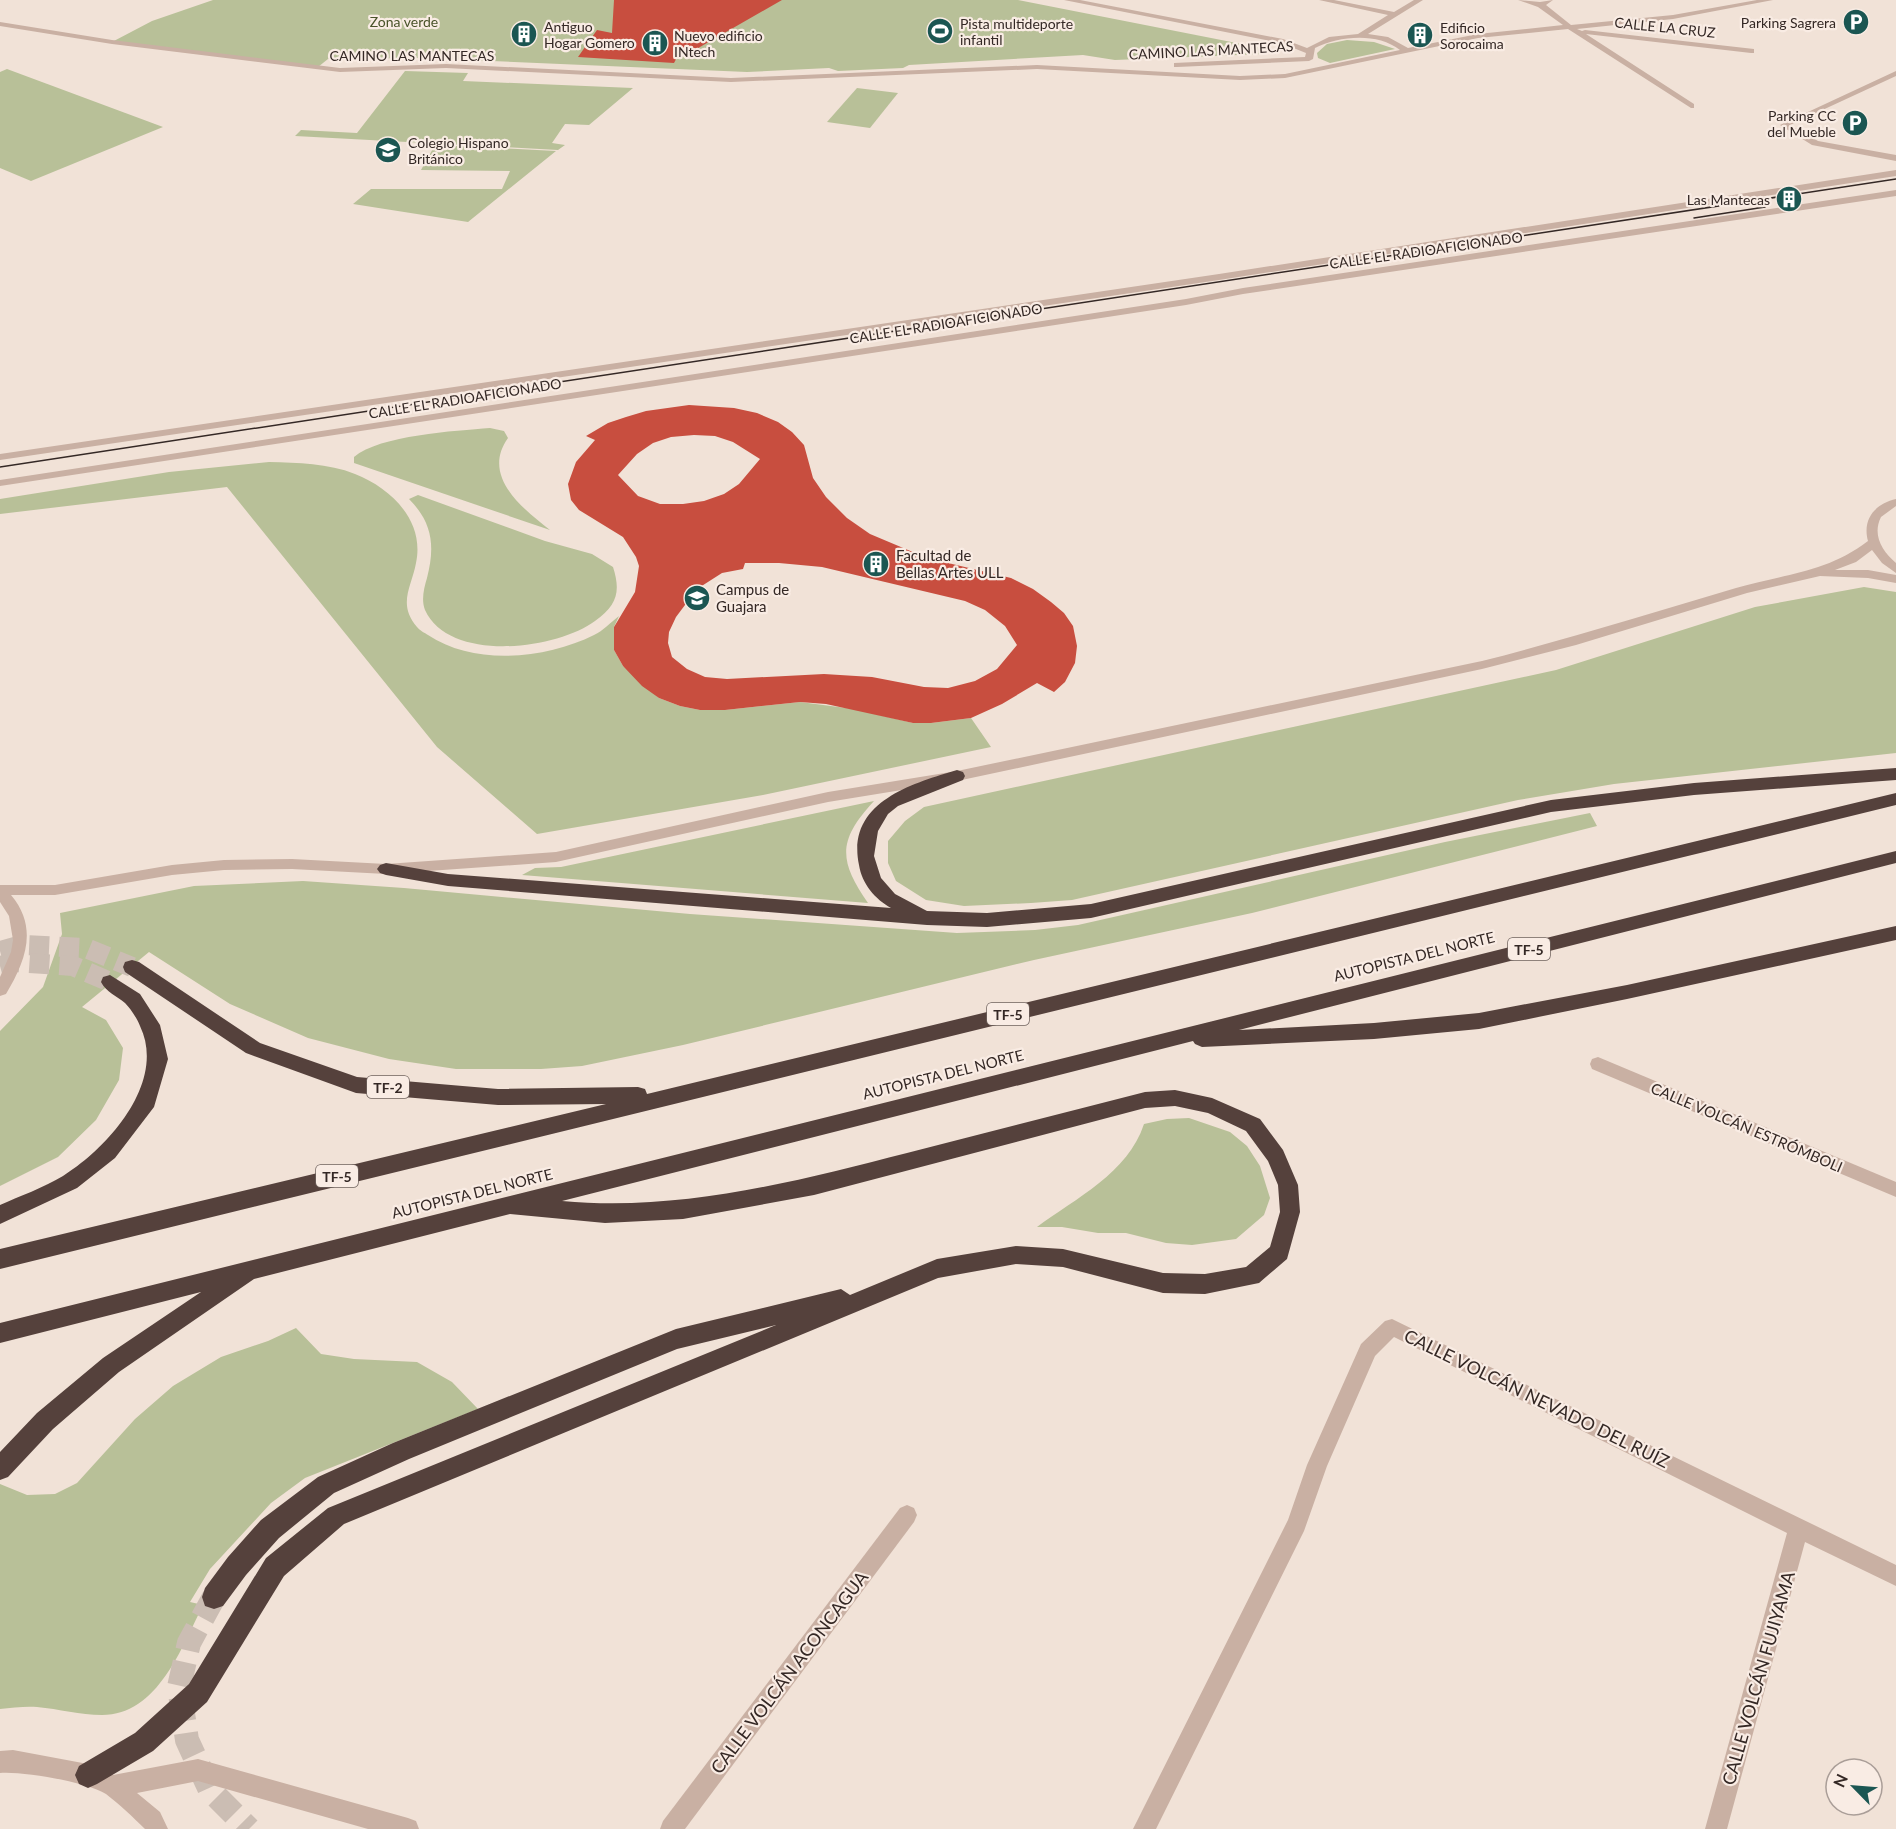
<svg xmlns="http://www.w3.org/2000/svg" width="1896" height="1829" font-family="Lato,sans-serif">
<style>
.green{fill:#b8c098}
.building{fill:#c84e3f;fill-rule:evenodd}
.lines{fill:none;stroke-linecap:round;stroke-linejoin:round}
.highway-tunnel-far1{stroke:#cbbdb3;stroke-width:20;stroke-dasharray:20 10;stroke-linecap:butt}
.highway-tunnel{stroke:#cbbdb3;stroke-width:24;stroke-dasharray:24 12;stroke-linecap:butt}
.minor{fill:#c9b0a3;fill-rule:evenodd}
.highway{fill:#55413c;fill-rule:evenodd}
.tram{stroke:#342825;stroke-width:1.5}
.labels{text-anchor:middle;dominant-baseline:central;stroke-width:4.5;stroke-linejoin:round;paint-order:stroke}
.far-park-label{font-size:14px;fill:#495329;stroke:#f9ece4}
.far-poi-label{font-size:14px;fill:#342825;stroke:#f9ece4;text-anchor:start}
.far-street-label{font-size:14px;fill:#342825;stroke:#f9ece4}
.shield{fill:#f9ece4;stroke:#6f635e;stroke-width:1.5}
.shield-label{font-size:14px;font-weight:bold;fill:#342825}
.poi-label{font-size:15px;fill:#342825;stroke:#f9ece4;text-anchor:start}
.street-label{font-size:15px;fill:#342825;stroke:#f9ece4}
.near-street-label{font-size:18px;fill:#342825;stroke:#f9ece4}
</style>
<rect width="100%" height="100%" fill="#f1e2d7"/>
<g class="green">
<path d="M213,0H1018L1267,49L1270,52L1263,54L1115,60L1083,55L909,65L903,68L838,71L829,68L747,72L421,58L328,59L318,67L112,42L152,21Z"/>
<path d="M1347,40L1374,42L1395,49L1330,63L1318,58L1317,53L1327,44Z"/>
<path d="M7,69L163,127L31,181L0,168V72Z"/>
<path d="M405,71L468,73L463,81L633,88L589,125L565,124L552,143L565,145L558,150L295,136L301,130L357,133Z"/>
<path d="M857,88L898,93L870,128L827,122Z"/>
<path d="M435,145L556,151L468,222L353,204L371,189H502L510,171L421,170Z"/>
<path d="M490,428L504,431L508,438C481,476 522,508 550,530L354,463V457C380,435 455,431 490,428Z"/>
<path d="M269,462C298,463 328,463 355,474C391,488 425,521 416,563C412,586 397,604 417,627C419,630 425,633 428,635C474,666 546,659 594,635C603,631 611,622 619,616L614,627V650L623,666L659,698L680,706L700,710H725L800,702L854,709L913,723H931L971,718L991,747L763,795L537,834L437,747L227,487L0,514V499L169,472Z"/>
<path d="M418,495L545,541L592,554L613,567C621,592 617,605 595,621C556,650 449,663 425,610C421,600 424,588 427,578C435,547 433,523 409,499Z"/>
<path d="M1864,587L1896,592V753L1614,784L1518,800L1072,900L1031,903L964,906L926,900L896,881L888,863V841L905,821L924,807L1556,670L1755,607Z"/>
<path d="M874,801C838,840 838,860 868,903L522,875L535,868L561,867Z"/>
<path d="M1590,813L1597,826L1252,913L1034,960L683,1045L582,1066L541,1069H456L389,1059L308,1038L230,1004L149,952L82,1007L106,1020L123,1048L119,1080L96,1120L58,1157L0,1186V1031L43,987L62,934L60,913L194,886L303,881L404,888L690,914L957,933L1035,930L1078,925L1445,842Z"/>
<path d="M1189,1118L1230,1132L1247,1146L1260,1166L1270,1198L1264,1215L1236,1239L1192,1245L1166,1243L1126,1233H1098L1062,1227H1037C1076,1198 1128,1173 1144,1124L1167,1119Z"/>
<path d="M296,1328L321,1354L354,1359L417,1362L452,1382L478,1409L305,1478L271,1503L210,1569L190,1602L203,1605C182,1647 158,1715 102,1715C80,1715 59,1709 37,1707C25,1706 12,1708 0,1709V1484L27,1495L55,1494L77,1483L135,1419L173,1386L221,1357L268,1341Z"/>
</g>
<g class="building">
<path d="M614,0H782L693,51L682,48L674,63L578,57L597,30L612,33Z"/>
<path d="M689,405L734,408L757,413L778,422L792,432L804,445L813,478L826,497L847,518L870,534L927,558L1011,578L1033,589L1051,602L1064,613L1073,626L1077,646L1075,663L1065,682L1054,692L1037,683L1002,704L971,718L931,723H913L826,704L800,702L725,710H700L680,706L659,698L642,686L623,666L614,650V627L635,592L639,566L636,557L623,537L579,510L571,500L568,484L576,462L595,440L586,436L608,423L626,417L646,411ZM694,435L715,436L733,442L760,459L739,484L724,494L704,501L683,504H660L638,496L618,475L637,454L653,443L671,437ZM745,563H779L822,567L965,601L985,610L1005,626L1017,645L997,669L975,681L948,688L924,687L872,677L824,674L727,679L705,677L687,669L672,657L668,643L669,632L676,617L697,589L722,573L743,569Z"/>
</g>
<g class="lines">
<g class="highway-tunnel-far1">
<path d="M0,951L22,945L86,948L132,967"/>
<path d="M0,966L15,962L73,966L110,982"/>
</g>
<path class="highway-tunnel" d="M214,1597L189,1643L179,1687L187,1740L210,1790L249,1829"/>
<g class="minor">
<path d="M1064,0H1080L1283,39L1307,48L1329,37L1358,34L1388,15L1319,0H1334L1394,12L1414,0H1423L1368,34L1388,37L1408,48L1478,34L1563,25L1538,7L1518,0L1540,2L1553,0L1546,5L1571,25L1673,15L1757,0H1773L1673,19L1577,29L1582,31L1585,30L1754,49V53H1751L1586,34L1694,104V108H1691L1568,29L1478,38L1285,78L1240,80L1037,69L731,82L446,68L340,72L112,44L0,26V22L112,40L340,68L446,64L731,78L1037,65L1240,76L1285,74L1400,50C1377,32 1339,36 1315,48L1313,59L1309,61L1177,67H1174V63L1305,57L1306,53L1281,43Z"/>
<path d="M1896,71V76L1790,125L1818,141L1896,155V161L1812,145L1780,125Z"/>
<path d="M1896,170V176L1219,280L0,460V454L1219,274Z"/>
<path d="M1896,190V196L1243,294L1186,305L0,486V480L1186,299L1243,288Z"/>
<path d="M1896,499V506L1881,517C1872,535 1882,551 1896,563V573L1882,563L1872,550L1856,562L1835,570H1868L1896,575V583L1868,578L1820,576L1747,593L1576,645L1482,669L957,781L828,802L556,862L386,874L292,869L224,870L172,875L55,895H11C39,928 25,962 6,994L0,996V977L11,952L13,940L9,916L0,902V885H55L172,865L224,860L292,859L386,864L556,852L828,792L957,771L1482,661C1568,639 1652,613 1736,588C1784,574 1826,573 1868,541C1862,519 1875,504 1896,499Z"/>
<path d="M1598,1057L1896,1182V1197L1592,1069L1590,1064L1592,1059Z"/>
<path d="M1392,1319L1896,1565V1586L1805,1542L1727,1829H1705L1787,1533L1394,1337L1375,1356L1327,1466L1304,1531L1156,1829H1133L1288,1520L1307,1465L1361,1344L1385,1321Z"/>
<path d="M907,1505L914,1508L917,1515L914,1522L685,1829H660L663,1821L900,1508Z"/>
<path d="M13,1750L88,1764L113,1775L198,1759L408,1818L416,1821L419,1829H368L198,1781L137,1793L160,1812L168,1829H145C133,1817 119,1804 106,1794C87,1782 22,1771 0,1773V1751Z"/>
</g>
<g class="highway">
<path d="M1896,768V780L1694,795L1551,812L1091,918L987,927L927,925L448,886L386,875L380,873L377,869L380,865L386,863L448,874L891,908C875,899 862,884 859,865C846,803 910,784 957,770L963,772L965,776L963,780L898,806L888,814L878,831L874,856L881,878L895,894L927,911L987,913L1091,904L1551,800L1694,783Z"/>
<path d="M1896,793V805L0,1269V1249L606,1104L498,1105L356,1093L246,1053L125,972L123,967L125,962L132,960L139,962L260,1043L357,1077L498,1089L638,1087L645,1089L647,1094Z"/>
<path d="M1896,851V863L1239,1030L1374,1023L1479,1013L1627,985L1896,926V940L1627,999L1479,1029L1374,1039L1202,1047L1195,1044L1193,1041L562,1201C679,1212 794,1182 907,1153C986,1133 1066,1112 1145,1092L1175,1090L1212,1098L1260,1119L1283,1150L1298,1185L1300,1212L1287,1259L1259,1283L1205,1294L1163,1293L1063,1267L1016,1264L938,1278L344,1524L284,1576L207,1702L153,1751L97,1784L88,1788L79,1784L75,1775L79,1766L135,1733L189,1684L266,1558L328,1508L776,1325L677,1349L409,1459L334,1493L279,1538L246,1575L223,1606L214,1609L205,1606L202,1597L205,1588L228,1557L261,1520L318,1477L393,1443L676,1329L841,1289L850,1295L937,1259L1016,1246L1063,1249L1163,1273L1205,1274L1246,1267L1270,1247L1280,1212L1278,1185L1268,1161L1246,1131L1208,1113L1175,1106L1145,1108L814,1195L683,1219L605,1223L510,1214L254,1279L119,1372L53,1429L8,1477L0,1480V1452L37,1413L103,1358L201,1292L0,1343V1323Z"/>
<path d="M110,975L140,994L160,1025L168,1059L154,1107L115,1158L77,1188L0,1224V1205C20,1196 43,1188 63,1176C108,1148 167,1082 140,1026C137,1018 130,1008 125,1003C117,996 106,992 101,982L103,977Z"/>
</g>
<g class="tram">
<path d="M1694,218L1765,207"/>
<path d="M0,467L1896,179"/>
</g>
</g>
<defs>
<symbol id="parking-disc" viewBox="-11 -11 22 22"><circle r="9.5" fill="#1b5652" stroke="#f9ece4"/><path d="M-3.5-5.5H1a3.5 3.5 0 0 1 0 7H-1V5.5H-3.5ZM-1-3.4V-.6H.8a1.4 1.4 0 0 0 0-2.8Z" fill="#fff"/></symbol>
<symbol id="stadium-disc" viewBox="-11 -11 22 22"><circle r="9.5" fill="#1b5652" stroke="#f9ece4"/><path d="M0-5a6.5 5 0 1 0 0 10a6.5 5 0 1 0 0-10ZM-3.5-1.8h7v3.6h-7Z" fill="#fff"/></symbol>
<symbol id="building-disc" viewBox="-11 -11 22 22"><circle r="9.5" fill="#1b5652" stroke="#f9ece4"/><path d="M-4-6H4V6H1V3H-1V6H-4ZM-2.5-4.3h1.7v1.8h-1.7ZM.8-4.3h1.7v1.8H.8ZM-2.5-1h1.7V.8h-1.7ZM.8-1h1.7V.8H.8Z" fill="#fff"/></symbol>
<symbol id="school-disc" viewBox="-11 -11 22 22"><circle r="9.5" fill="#1b5652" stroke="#f9ece4"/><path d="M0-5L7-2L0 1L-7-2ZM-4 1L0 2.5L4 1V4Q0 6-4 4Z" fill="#fff"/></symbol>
<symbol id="university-disc" viewBox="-11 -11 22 22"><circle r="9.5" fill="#1b5652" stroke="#f9ece4"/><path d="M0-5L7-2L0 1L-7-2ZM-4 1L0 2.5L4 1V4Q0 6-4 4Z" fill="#fff"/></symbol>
</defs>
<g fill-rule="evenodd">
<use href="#parking-disc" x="1841" y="7" width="30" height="30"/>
<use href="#stadium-disc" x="925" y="16" width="30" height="30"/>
<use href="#building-disc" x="509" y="19" width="30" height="30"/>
<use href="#building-disc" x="1405" y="20" width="30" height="30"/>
<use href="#building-disc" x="640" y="28" width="30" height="30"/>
<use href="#parking-disc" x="1840" y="108" width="30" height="30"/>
<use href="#school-disc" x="373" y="135" width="30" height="30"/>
<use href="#building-disc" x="1774" y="184" width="30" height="30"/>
<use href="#building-disc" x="861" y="549" width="30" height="30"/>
<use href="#university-disc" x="682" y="583" width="30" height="30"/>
</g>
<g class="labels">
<g class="far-park-label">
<text x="404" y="21">Zona verde</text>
</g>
<g class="far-poi-label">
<text x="1836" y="22" text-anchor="end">Parking Sagrera</text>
<text x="960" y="23">Pista multideporte<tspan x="960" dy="16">infantil</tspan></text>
<text x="544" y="26">Antiguo<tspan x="544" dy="16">Hogar Gomero</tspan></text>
<text x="1440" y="27">Edificio<tspan x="1440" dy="16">Sorocaima</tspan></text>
<text x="674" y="35">Nuevo edificio<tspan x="674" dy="16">INtech</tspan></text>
<text x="1836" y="115" text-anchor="end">Parking CC<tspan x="1836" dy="16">del Mueble</tspan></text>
<text x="408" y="142">Colegio Hispano<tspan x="408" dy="16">Británico</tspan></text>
<text x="1770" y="199" text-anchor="end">Las Mantecas</text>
</g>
<g class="far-street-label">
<text transform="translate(1665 27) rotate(6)">CALLE LA CRUZ</text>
<text transform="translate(1211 50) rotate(-3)">CAMINO LAS MANTECAS</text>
<text x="412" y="55">CAMINO LAS MANTECAS</text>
<text transform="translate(1426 250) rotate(-8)">CALLE EL RADIOAFICIONADO</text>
<text transform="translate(946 323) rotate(-9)">CALLE EL RADIOAFICIONADO</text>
<text transform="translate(465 398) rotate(-9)">CALLE EL RADIOAFICIONADO</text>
</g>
<g class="shield">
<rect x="1508" y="938" width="42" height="22" rx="4.5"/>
<rect x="987" y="1003" width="42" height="22" rx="4.5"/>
<rect x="367" y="1076" width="42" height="22" rx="4.5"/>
<rect x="316" y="1165" width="42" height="22" rx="4.5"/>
</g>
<g class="shield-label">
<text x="1529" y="949">TF-5</text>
<text x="1008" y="1014">TF-5</text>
<text x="388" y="1087">TF-2</text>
<text x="337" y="1176">TF-5</text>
</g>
<g class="poi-label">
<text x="896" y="555">Facultad de<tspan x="896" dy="17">Bellas Artes ULL</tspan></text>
<text x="716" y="589">Campus de<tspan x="716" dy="17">Guajara</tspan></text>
</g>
<g class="street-label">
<text transform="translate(1414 956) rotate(-14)">AUTOPISTA DEL NORTE</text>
<text transform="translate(943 1074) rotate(-14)">AUTOPISTA DEL NORTE</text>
<text transform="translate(1747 1127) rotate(23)">CALLE VOLCÁN ESTRÓMBOLI</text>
<text transform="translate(472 1193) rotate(-14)">AUTOPISTA DEL NORTE</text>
</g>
<g class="near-street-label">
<text transform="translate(1537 1398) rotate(26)">CALLE VOLCÁN NEVADO DEL RUÍZ</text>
<text transform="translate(789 1672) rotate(-53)">CALLE VOLCÁN ACONCAGUA</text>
<text transform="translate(1758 1678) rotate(-74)">CALLE VOLCÁN FUJIYAMA</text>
</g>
</g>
<g transform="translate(1854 1787) rotate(295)"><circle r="28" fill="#f9ece4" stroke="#aa9e98" stroke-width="1.5"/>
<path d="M0-4.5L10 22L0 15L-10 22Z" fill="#1b5652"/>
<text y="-9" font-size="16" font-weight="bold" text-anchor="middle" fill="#342825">N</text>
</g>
</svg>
